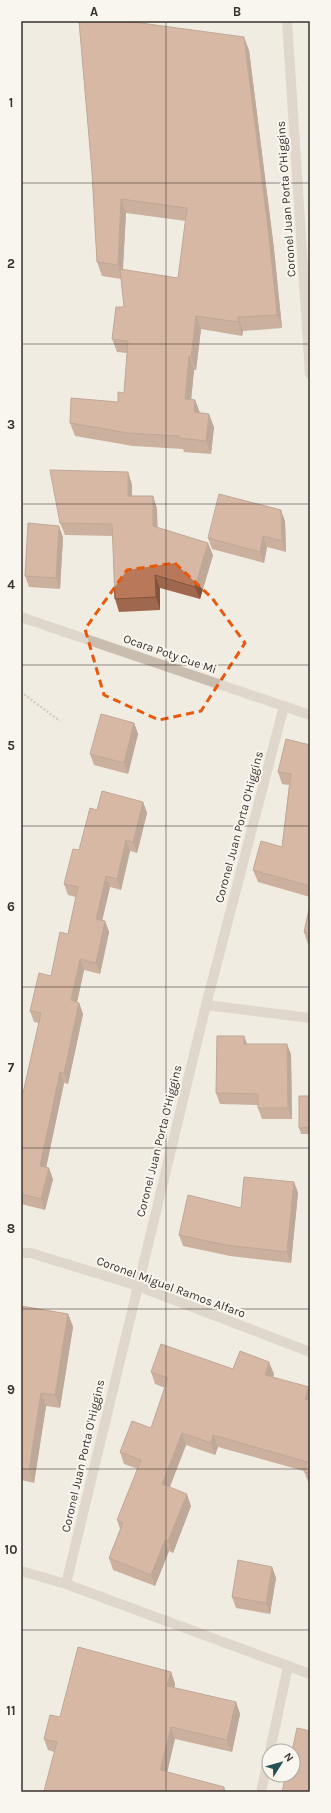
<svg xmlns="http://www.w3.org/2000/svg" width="331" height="1813" font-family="Karla,sans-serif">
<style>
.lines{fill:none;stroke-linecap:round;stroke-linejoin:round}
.path{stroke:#b4a799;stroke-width:2.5;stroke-dasharray:2 2;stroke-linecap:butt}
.lane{stroke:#c9bdaf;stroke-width:10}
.street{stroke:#c9bdaf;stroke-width:10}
.wall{fill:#9f674d;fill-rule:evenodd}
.shaded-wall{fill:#82543e}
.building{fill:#b97859;stroke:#82543e}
.marked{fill:none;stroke:#e8590c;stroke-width:3;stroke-dasharray:8 5;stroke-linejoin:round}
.grid{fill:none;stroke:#38312c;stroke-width:1;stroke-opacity:0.55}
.labels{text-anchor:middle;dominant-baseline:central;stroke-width:4;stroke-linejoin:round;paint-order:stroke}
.street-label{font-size:12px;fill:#38312c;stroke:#f9f5ef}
.neatline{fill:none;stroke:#38312c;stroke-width:1.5}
.grid-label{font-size:13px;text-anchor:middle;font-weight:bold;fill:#38312c}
</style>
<rect width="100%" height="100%" fill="#f1ece2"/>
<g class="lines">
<path class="path" d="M21,692L60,721"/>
<path class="lane" d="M206,1005L310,1018"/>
<g class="street">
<path d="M287,21L310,374"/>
<path d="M21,617L310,715"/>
<path d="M21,1253H31L138,1286L310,1352"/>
<path d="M21,1571L66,1584L310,1674"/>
<path d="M66,1584L206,1005L284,706"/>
<path d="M270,1751L288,1666"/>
<path d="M261,1792L269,1755"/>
</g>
</g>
<g class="wall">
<path d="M249,50L274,249L282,328L243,331L242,336L201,329L196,370H194L191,399L195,400L200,413L214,427L211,454L184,452L183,449L133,446L75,436L70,423L118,402L124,393L127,353L117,352L112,339L124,307L121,279L102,276L97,262L92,172ZM126,213L186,221L178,278L123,270Z"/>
<path d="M128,472L132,485V496H153L157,509V527L213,555L200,599L160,588V610L119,612L115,599L113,536L65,535L60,523Z"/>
<path d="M285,521L286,552L267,547L264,563L212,549L208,538Z"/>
<path d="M63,537L60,589L29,587L25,576Z"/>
<path d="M134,723L138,734L128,774L94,765L90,754Z"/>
<path d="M310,745V897L258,882L253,870L282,847L289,785L282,784L278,772Z"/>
<path d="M143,802L147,813L137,853L130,851L121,890L110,887L102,920L105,921L109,932L100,974L84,970L77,1002L79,1003L83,1014L68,1084L64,1083L46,1168L53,1179L45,1210L21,1204V1092L23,1093L39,1023L34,1022L30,1011L51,976L68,934L76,897L68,895L64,884L97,810Z"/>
<path d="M310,905V945L308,944L304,932Z"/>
<path d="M244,1036L247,1044L291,1054L292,1119H262L258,1108V1105L220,1104L216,1093Z"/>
<path d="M310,1096V1134H301L299,1128Z"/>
<path d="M294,1182L298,1193L291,1263L230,1256L183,1246L179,1235L241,1208Z"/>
<path d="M21,1306L68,1314L73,1327L60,1408L46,1406L34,1483L21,1480Z"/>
<path d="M233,1369L274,1374L273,1377L310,1390V1484H309L304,1471L218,1447L215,1455L186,1445L170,1487L191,1506L173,1553L169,1551L155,1586L113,1570L109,1558L120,1529L117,1520L138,1469L124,1464L120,1452L151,1428L165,1388L155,1384L151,1372Z"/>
<path d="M272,1567L276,1578L270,1614L236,1608L232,1597Z"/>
<path d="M171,1672L175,1684L174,1688L236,1702L240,1714L232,1752L175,1739L54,1752L48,1750L44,1739L60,1717Z"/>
</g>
<g class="shaded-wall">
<path d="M244,37L249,50L274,249L282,328L277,315Z"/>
<path d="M121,199L126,213L122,279L118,265Z"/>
<path d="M196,316L201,329L196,370L191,357Z"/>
<path d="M238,317L243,331L242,336L238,322Z"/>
<path d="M189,356L194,370L190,412L185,399Z"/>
<path d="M195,400L200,413L194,412Z"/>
<path d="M209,414L214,427L211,454L206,441Z"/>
<path d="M128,472L132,485V508L128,496Z"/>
<path d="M153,496L157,509L158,538L153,526Z"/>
<path d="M281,510L285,521L286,552L282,541Z"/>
<path d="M59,526L63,537L60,589L56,578Z"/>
<path d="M263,536L267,547L264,563L260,552Z"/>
<path d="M208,543L213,555L200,599L195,587Z"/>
<path d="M155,575L160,588V610L156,597Z"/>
<path d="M134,723L138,734L128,774L124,763Z"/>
<path d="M143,802L147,813L137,853L133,842Z"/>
<path d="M126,840L130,851L121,890L117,879Z"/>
<path d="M106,876L110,887L100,930L96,919Z"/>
<path d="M105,921L109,932L100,974L96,963Z"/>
<path d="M80,959L84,970L75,1011L71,1000Z"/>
<path d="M79,1003L83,1014L68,1084L64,1073Z"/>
<path d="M244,1036L248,1047L244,1044Z"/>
<path d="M287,1044L291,1054L292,1119L288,1108Z"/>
<path d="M60,1072L64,1083L44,1177L40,1166Z"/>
<path d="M49,1168L53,1179L45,1210L41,1199Z"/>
<path d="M294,1182L298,1193L291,1263L287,1252Z"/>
<path d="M68,1314L73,1327L60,1408L55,1395Z"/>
<path d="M269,1362L274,1374L269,1386L265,1375Z"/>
<path d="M309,1387L310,1390V1409L305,1399Z"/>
<path d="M41,1393L46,1406L34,1483L29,1470Z"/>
<path d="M182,1433L186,1445L166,1496L162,1484Z"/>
<path d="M213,1435L218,1447L215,1455L211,1443Z"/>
<path d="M187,1494L191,1506L173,1553L168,1541Z"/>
<path d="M165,1540L169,1551L155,1586L151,1575Z"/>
<path d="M272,1567L276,1578L270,1614L266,1603Z"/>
<path d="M171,1672L175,1684L172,1698L167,1686Z"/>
<path d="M236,1702L240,1714L232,1752L227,1740Z"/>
<path d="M171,1727L175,1739L165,1782L160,1770Z"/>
<path d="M224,1787L226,1792H223Z"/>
</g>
<g class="building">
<path d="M79,21H126L244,37L269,236L277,315L238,317V322L196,316L191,357L189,356L185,399L195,400L194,412L209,414L206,441L179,438V436L128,433L70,423L71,398L118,402V392L124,393L128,341L112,339L116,307H124L120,269L178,278L187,208L121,199L118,265L97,262L92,172Z"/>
<path d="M50,470L128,472V496H153V526L208,543L195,587L155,575L156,597L115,599L112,524L60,523Z"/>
<path d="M219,494L281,510L282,541L263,536L260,552L208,538Z"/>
<path d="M28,523L59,526L56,578L25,576Z"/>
<path d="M101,714L134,723L124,763L90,754Z"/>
<path d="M286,739L310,745V886L253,870L261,841L282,847L291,774L278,772Z"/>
<path d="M102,791L143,802L133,842L126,840L117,879L106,876L96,919L105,921L96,963L80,959L71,1000L79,1003L64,1073L60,1072L40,1166L49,1168L41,1199L21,1194V1092L23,1093L41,1013L30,1011L39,973L51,976L60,932L68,934L78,887L64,884L73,849L79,850L90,808L97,810Z"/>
<path d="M310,905V934L304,932Z"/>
<path d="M217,1036H244V1044H287L288,1108H258V1094L216,1093Z"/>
<path d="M299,1096H310V1127L299,1128Z"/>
<path d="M244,1177L294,1182L287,1252L226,1245L179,1235L188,1195L241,1208Z"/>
<path d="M21,1306L68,1314L55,1395L41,1393L29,1470L21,1468Z"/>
<path d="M161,1344L233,1369L240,1351L269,1362L265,1375L309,1387L305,1399L310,1400V1473L304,1472L307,1462L213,1435L211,1443L182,1433L162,1484L187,1494L168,1541L165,1540L151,1575L109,1558L123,1523L117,1520L141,1460L120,1452L132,1421L151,1428L168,1378L151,1372Z"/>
<path d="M238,1560L272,1567L266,1603L232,1597Z"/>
<path d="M78,1647L171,1672L167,1686L236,1702L227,1740L171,1727L160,1770L224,1787L223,1792H44L45,1787L57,1742L44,1739L50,1715L60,1717Z"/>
<path d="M297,1728L310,1731V1792H282L286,1775H293V1751H292Z"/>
</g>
<path d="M0 0H331V1813H0ZM175,563L212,598L245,643L201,711L159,720L104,695L85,629L127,570Z" fill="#f1ece2" fill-opacity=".55" fill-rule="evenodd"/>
<path class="marked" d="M175,563L212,598L245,643L201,711L159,720L104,695L85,629L127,570Z"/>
<path class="grid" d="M166,21V1792M21,183H310M21,344H310M21,504H310M21,665H310M21,826H310M21,987H310M21,1148H310M21,1309H310M21,1469H310M21,1630H310"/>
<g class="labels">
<g class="street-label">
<text transform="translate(286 199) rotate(-94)">Coronel Juan Porta O'Higgins</text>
<text transform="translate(170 654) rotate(19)">Ocara Poty Cue Mi</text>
<text transform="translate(239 827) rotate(-75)">Coronel Juan Porta O'Higgins</text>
<text transform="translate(159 1141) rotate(-76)">Coronel Juan Porta O'Higgins</text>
<text transform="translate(171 1287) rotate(20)">Coronel Miguel Ramos Alfaro</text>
<text transform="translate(83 1456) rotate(-77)">Coronel Juan Porta O'Higgins</text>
</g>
</g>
<rect width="331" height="1813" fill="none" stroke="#f9f5ef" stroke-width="44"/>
<g transform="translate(281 1763) rotate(53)"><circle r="19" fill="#f9f5ef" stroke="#aca7a1"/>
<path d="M0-3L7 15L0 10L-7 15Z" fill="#264f56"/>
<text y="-6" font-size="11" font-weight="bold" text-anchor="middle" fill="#38312c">N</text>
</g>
<rect x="22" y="22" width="287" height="1769" class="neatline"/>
<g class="grid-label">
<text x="94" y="16">A</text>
<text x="237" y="16">B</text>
<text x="11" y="107">1</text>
<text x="11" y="268">2</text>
<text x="11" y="429">3</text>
<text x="11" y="589">4</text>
<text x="11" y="750">5</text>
<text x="11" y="911">6</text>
<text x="11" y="1072">7</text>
<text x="11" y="1233">8</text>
<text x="11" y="1394">9</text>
<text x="11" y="1554">10</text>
<text x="11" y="1715">11</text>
</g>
</svg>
